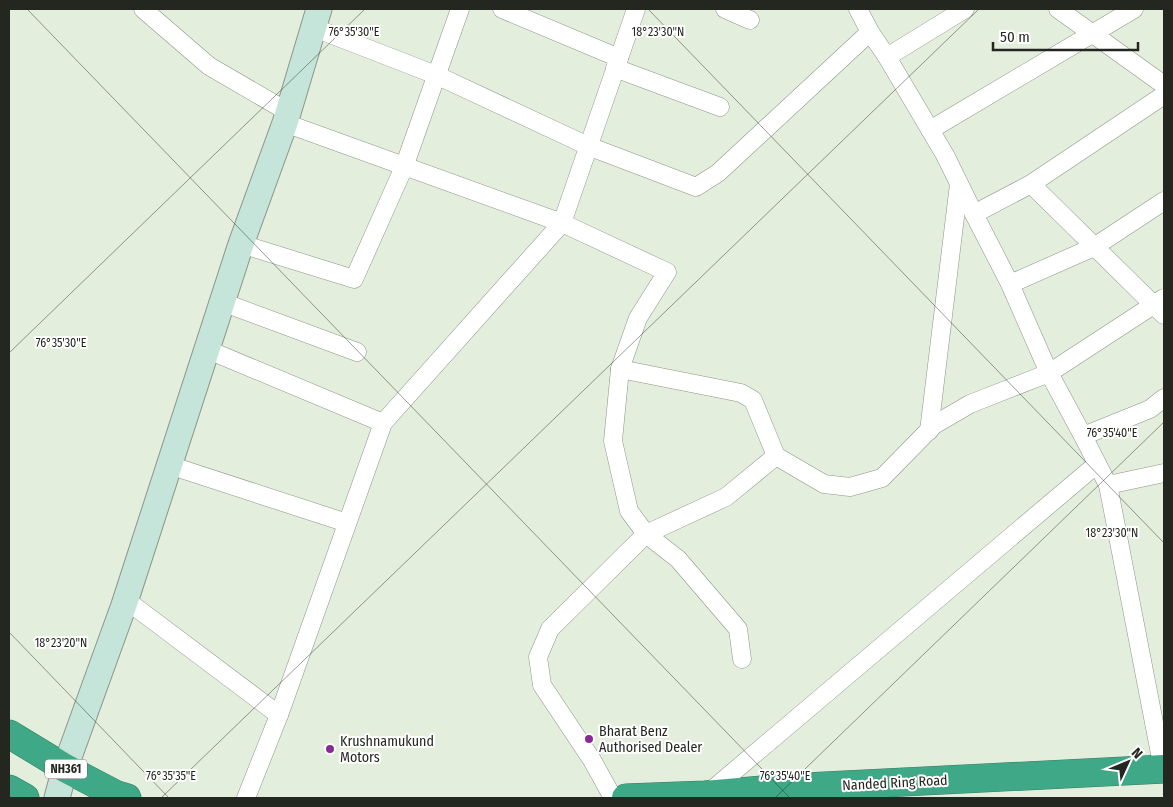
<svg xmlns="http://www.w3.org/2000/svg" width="1173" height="807" font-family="'Fira Sans Condensed',sans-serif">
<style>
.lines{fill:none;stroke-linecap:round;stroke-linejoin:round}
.street-casing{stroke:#8c9687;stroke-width:19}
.secondary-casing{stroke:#8c9687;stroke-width:27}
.highway-casing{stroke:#357c63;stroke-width:29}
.street{stroke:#fff;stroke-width:18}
.secondary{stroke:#c5e5db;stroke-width:25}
.highway{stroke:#3fa987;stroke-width:28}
.ticks{fill:none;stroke:#232720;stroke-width:1;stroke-opacity:0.45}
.poi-dot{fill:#882a95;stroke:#fff;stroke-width:2}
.labels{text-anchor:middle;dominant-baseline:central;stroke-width:4;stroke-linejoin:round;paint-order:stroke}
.shield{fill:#fff;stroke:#656863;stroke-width:1}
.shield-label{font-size:12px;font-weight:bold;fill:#232720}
.poi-label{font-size:14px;fill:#232720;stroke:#fff;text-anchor:start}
.street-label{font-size:14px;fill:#232720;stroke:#fff}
.ticks-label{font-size:12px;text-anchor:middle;fill:#232720;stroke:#fff;stroke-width:4;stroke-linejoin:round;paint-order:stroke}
</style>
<rect width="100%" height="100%" fill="#e3eedc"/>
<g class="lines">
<defs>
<g id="street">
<path d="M143,9L209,66L288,112"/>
<path d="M502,9L619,58"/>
<path d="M725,9L750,20"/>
<path d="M858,9L870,32L887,57L945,155L974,214L1010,284L1049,373L1083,436L1108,485L1163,769"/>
<path d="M1058,9L1164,85"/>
<path d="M312,27L436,75L588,146L696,187L718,173L870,32"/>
<path d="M887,57L965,9"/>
<path d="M615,68L720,107"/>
<path d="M285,123L562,223L667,272L638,318L620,369L613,441L629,511L646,534L678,559L738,629L742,659"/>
<path d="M930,130L1134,9"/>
<path d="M1031,184L1164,315"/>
<path d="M974,214L1031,184L1164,95"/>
<path d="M241,244L354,279L404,167L460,9"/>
<path d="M1010,284L1094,247L1164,201"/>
<path d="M222,302L357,352"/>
<path d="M206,349L383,423"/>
<path d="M620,369L741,393L753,400L776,456L824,484L850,487L882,478L934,425L970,404L1049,373L1164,298"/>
<path d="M929,431L959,184"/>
<path d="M1083,436L1150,409L1164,398"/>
<path d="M169,465L347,523"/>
<path d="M1108,485L1164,473"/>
<path d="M126,600L279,715"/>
<path d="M706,795L1097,464"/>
<path d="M246,798L279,715L383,423L562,223L636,9"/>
<path d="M613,798L592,760L542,685L538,657L550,629L646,534L726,497L776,456"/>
</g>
<path id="secondary" d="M57,798L65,768L124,605L241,244L285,123L319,9"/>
<g id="highway">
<path d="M9,734L65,768L117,795L127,798"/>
<path d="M9,789L25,798"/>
<path d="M626,798L705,795L785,788L1164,769"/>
</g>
</defs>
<use href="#street" class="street-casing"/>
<use href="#secondary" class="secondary-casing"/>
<use href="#highway" class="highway-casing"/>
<use href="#street" class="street"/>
<use href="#secondary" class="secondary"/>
<use href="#highway" class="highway"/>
</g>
<path class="ticks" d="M27,9L790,798M648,9L1164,543M9,353L365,9M9,632L169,798M161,798L979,9M775,798L1164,422"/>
<g class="poi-dot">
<circle cx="589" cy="739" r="5"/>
<circle cx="330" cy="749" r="5"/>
</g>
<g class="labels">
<rect class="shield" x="45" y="759.5" width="42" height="19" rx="4"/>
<g class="shield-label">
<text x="66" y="769">NH361</text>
</g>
<g class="poi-label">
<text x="599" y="731">Bharat Benz<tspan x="599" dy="16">Authorised Dealer</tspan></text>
<text x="340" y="741">Krushnamukund<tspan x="340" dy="16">Motors</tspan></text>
</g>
<g class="street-label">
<text transform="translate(895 783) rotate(-3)">Nanded Ring Road</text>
</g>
</g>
<g class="ticks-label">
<text x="354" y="36">76°35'30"E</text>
<text x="658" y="36">18°23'30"N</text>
<text x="61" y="347">76°35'30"E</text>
<text x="1112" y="437">76°35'40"E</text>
<text x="1112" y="537">18°23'30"N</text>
<text x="61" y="647">18°23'20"N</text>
<text x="171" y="780">76°35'35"E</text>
<text x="785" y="780">76°35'40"E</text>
</g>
<rect width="1173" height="807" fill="none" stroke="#232720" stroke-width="20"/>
<g transform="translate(1128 762) rotate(46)" stroke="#ffffff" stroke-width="4" paint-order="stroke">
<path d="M0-4L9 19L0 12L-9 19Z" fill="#232720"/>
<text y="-8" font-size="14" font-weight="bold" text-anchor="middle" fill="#232720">N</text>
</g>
<path d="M993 42v8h145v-8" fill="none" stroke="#232720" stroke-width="2.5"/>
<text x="1000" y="42" font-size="15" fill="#232720" stroke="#ffffff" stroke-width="4" paint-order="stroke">50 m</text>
</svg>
